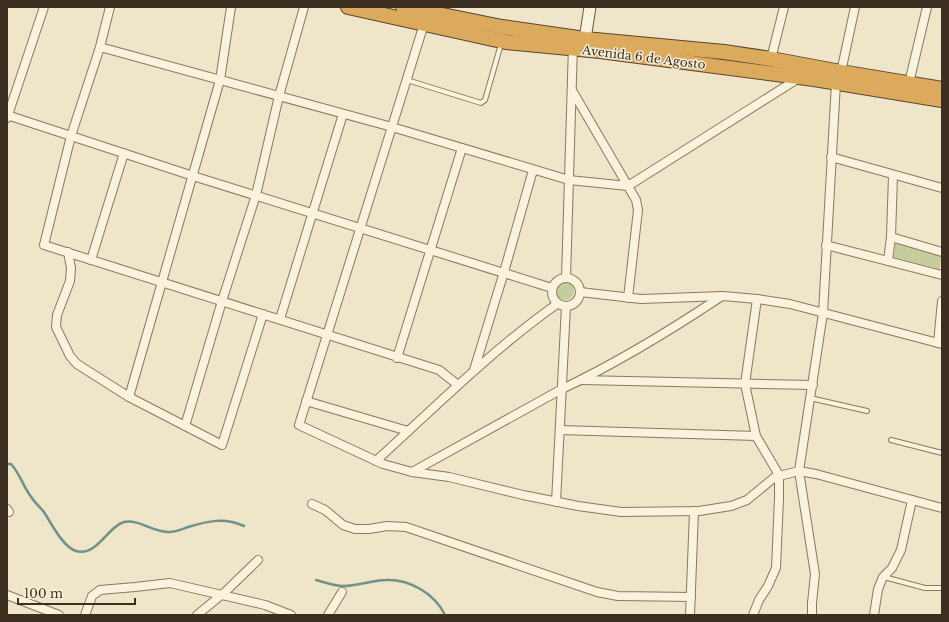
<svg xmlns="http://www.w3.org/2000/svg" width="949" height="622" font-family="'Libre Baskerville',serif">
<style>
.green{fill:#c5cd9d}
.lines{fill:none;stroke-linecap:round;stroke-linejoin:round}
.stream{stroke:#70928b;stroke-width:2.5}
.lane-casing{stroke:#8b785e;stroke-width:6}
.street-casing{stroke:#8b785e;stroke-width:10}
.secondary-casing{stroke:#6d5940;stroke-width:13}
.highway-casing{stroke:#5a4631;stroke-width:16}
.lane{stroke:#f9f2dd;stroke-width:4}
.street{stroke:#f9f2dd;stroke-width:8}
.secondary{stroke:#f9f2dd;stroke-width:11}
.highway{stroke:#dcaa5c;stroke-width:14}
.labels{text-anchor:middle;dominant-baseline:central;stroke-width:3;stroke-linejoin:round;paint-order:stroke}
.street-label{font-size:12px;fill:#3c2f21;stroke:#f6efd9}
</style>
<rect width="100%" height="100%" fill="#efe5c9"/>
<g class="green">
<path d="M895,243L941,256L940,269L894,257Z"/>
<circle cx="565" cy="291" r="9"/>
</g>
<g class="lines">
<g class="stream">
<path d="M7,464H11C21,475 23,487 32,498C35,503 40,507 44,512C51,523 63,547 76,551C97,557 108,526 124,522C140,519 154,533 170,532C176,532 182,529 188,527C208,521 224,517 244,526"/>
<path d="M316,580C324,582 334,586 343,586C358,586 372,580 386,580C410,579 435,594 445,615"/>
</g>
<defs>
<g id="lane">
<path d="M407,80L481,103L485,100L501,44"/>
<path d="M810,398L867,411"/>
<path d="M891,440L942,453"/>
<path d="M884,577L925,588H942"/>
</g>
<g id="street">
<path d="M110,7L100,47L71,136L44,245L439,370L458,385"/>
<path d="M424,24L299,425L383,464L412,472L449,477L523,495L578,506L621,512L699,511L731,506L747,500L775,477L799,471L816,474L942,508"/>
<path d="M100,47L392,127L569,180L628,186L799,78"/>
<path d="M771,59L784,7"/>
<path d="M909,83L927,7"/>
<path d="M573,92L636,200L638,210L628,298"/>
<path d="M7,115L193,176L552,288"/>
<path d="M7,118L44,7"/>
<path d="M831,157L942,188"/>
<path d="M893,175L891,237L942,252"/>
<path d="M826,245L942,275"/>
<path d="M68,252L71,268L70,281L57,315L56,327L70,356L77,364L129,397L222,445L263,314"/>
<path d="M91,260L124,153"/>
<path d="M888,261L891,237"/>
<circle cx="566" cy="292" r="14"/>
<path d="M566,278L573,45"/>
<path d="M580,292L641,299L723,296L757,299L790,304L942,344"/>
<path d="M280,319L343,114"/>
<path d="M938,343L942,301"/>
<path d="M397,358L462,148"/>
<path d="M474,370L504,272L533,170"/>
<path d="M581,380L813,385"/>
<path d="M129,397L220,80L231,7"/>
<path d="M306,401L408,431"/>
<path d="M185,426L222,301L256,195L279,96L304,7"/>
<path d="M560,430L756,436L779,475V498L776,568L768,586L759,600L753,615"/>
<path d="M756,436L745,384L757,299"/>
<path d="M376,461C435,407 492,350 557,304"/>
<path d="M412,472L562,389C617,363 671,330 722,296"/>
<path d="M556,502L566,306"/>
<path d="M312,504L325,510L343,525L355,529H369L387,526L406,527L597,592L618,596L691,597"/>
<path d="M7,509L9,512"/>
<path d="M7,595L59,615"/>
<path d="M85,615L92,596L100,590L135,587L170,583L265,605L291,615"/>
<path d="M197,615L225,592L258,560"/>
<path d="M328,615L342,592"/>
<path d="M690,615L694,511"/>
<path d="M812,615V603L815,574L799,471L823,313L836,83L841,72L855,7"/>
<path d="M874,615L878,589L883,577L892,568L901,550L912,500"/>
</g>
<path id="secondary" d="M585,39L590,7"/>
<g id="highway">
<path d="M348,7L506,42L600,51L814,79L942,100"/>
<path d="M403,7L502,27L585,39L724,52L771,59L841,72L942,89"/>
</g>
</defs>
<use href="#lane" class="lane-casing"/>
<use href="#street" class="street-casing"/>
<use href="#secondary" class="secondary-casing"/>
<use href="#highway" class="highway-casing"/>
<use href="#lane" class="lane"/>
<use href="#street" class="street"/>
<use href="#secondary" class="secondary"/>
<use href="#highway" class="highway"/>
</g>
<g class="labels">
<g class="street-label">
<text transform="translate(644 57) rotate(7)">Avenida 6 de Agosto</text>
</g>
</g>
<rect width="949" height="622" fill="none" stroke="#3c2f21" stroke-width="16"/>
<path d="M18 598v6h117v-6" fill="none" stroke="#3c2f21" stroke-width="2"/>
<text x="24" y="598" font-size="12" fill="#3c2f21" stroke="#f6efd9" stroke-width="3" paint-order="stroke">100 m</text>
</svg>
